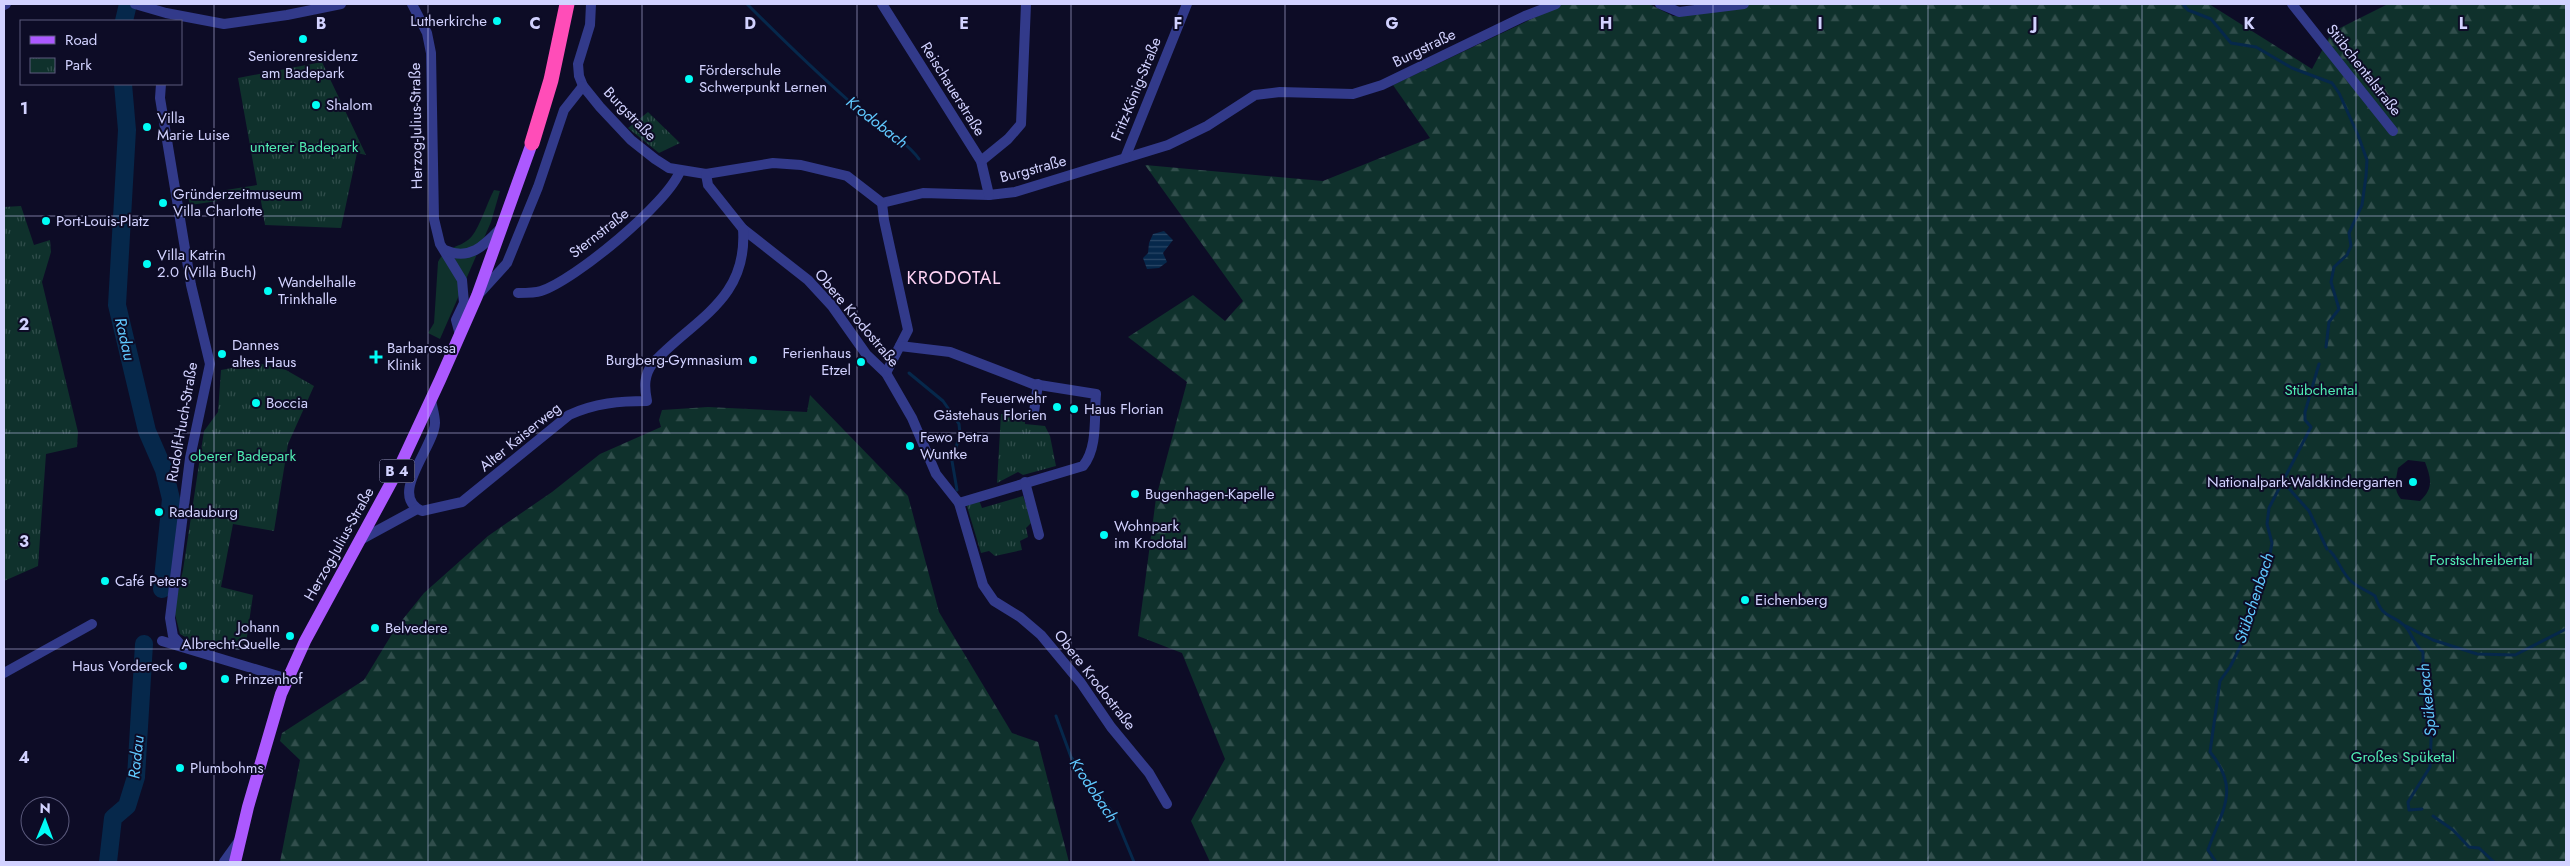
<svg xmlns="http://www.w3.org/2000/svg" width="2570" height="866" font-family="Jost,sans-serif">
<style>
.green{fill:#0f312c}
.forest{fill:url(#forest-firs);fill-rule:evenodd}
.park{fill:url(#park-tufts)}
.water{fill:url(#water-rules)}
.lines{fill:none;stroke-linecap:round;stroke-linejoin:round}
.stream{stroke:#06284b;stroke-width:3}
.river{stroke:#06284b;stroke-width:18}
.minor{stroke:#323a8a;stroke-width:10}
.major{stroke:#ac59ff;stroke-width:12}
.highway{stroke:#ff4db8;stroke-width:15}
.grid{fill:none;stroke:#d2d2ff;stroke-width:1;stroke-opacity:0.55}
.poi-dot{fill:#00fdf6;stroke:#0d0c26;stroke-width:2}
.labels{text-anchor:middle;dominant-baseline:central;stroke-width:4;stroke-linejoin:round;paint-order:stroke}
.shield{fill:#0d0c26;stroke:#9797be;stroke-width:1}
.shield-label{font-size:14px;font-weight:bold;fill:#d2d2ff}
.poi-label{font-size:15px;fill:#d2d2ff;stroke:#0d0c26;text-anchor:start}
.street-label{font-size:15px;fill:#d2d2ff;stroke:#0d0c26}
.park-label{font-size:15px;fill:#50ecb2;stroke:#0d0c26}
.water-label{font-size:16px;font-style:italic;fill:#60c9ff;stroke:#0d0c26}
.quarter-label{font-size:18px;letter-spacing:1px;fill:#ffd4f5;stroke:#0d0c26}
.grid-label{font-size:16px;text-anchor:middle;font-weight:bold;fill:#d2d2ff;stroke:#0d0c26;stroke-width:4;stroke-linejoin:round;paint-order:stroke}
</style>
<defs>
<pattern id="forest-firs" width="22" height="20" patternUnits="userSpaceOnUse" patternTransform="scale(1.25)"><rect width="22" height="20" fill="#0f312c"/><path d="M5 1l3.5 6h-7zM16 11l3.5 6h-7z" fill="#314e4c"/></pattern>
<pattern id="park-tufts" width="24" height="20" patternUnits="userSpaceOnUse" patternTransform="scale(1.25)"><rect width="24" height="20" fill="#0f312c"/><path d="M3 7l-1-3M5 7V3M7 7l1-3M15 17l-1-3M17 17v-4M19 17l1-3" fill="none" stroke="#314e4c"/></pattern>
<pattern id="water-rules" width="6" height="5" patternUnits="userSpaceOnUse" patternTransform="scale(1.25)"><rect width="6" height="5" fill="#06284b"/><path d="M0 2.5h6" fill="none" stroke="#294666"/></pattern>
</defs>
<rect width="100%" height="100%" fill="#0d0c26"/>
<path class="green" d="M494,190L500,191L491,222L440,339L428,333L434,323L438,262C447,244 461,249 472,236C480,226 487,203 494,190Z"/>
<g class="forest">
<path d="M1563,4H1649L1673,16H1681L1754,4H2209L2312,69L2332,32L2388,4H2566V862H1210L1191,821L1225,759L1182,653L1138,636L1156,498L1187,382L1128,337L1193,295L1225,321L1243,301L1145,165L1323,181L1430,138L1393,85ZM2408,460L2425,462C2431,478 2434,488 2420,501L2401,499C2393,490 2396,479 2398,468Z"/>
<path d="M810,395L908,496L939,612L1012,733L1038,742L1069,862H280L300,760L280,741L282,733L364,680L395,629L424,593L488,536L552,492L600,454L661,427L659,420L662,410L708,407L807,412Z"/>
</g>
<g class="park">
<path d="M322,62L366,155L357,153L341,228L265,225L260,195L190,205L188,196L257,185L238,78Z"/>
<path d="M648,112L680,143L659,153L628,128Z"/>
<path d="M21,206L34,245L50,240L51,252L42,282L78,432L77,447L46,454L38,566L4,581V207Z"/>
<path d="M258,363L286,370L314,386L288,444L274,531L233,524L221,587L253,595L245,650L199,645L180,634L174,610L183,570L204,431L218,412L221,370Z"/>
<path d="M1001,414H1025V424L1045,426L1050,436L1056,466L1023,475L1018,472L997,483Z"/>
<path d="M1023,496L1032,522L1026,528L1028,537L1020,541L1022,550L995,556L989,551L981,553L966,503L979,500L982,508Z"/>
</g>
<path class="water" d="M1164,231L1173,240L1163,253L1167,262L1159,268L1147,269L1143,258L1148,253L1149,243L1153,234Z"/>
<g class="lines">
<g class="stream">
<path d="M747,4C780,37 814,70 849,101C868,118 906,140 919,159"/>
<path d="M2183,4L2188,10L2211,19L2231,43L2256,47L2292,68L2332,83L2339,93L2358,135L2367,160L2366,176L2362,205L2349,233L2351,246L2347,255L2334,267L2331,282L2339,309L2329,322L2326,347"/>
<path d="M909,373L943,401L959,424L960,434L952,461L957,490"/>
<path d="M2284,483L2309,511L2327,549"/>
<path d="M2330,551C2339,560 2341,572 2351,581C2357,587 2368,591 2375,596C2384,621 2389,611 2405,626C2412,633 2413,644 2423,652V670L2428,678L2425,689L2426,700L2432,714L2430,767L2408,802L2409,810L2422,809"/>
<path d="M2406,626L2433,640L2477,654L2515,655L2566,629"/>
<path d="M1056,716L1071,757L1115,816L1134,862"/>
<path d="M2433,816L2453,830L2469,847L2479,848L2494,862"/>
<path d="M2216,862L2208,850C2222,809 2241,790 2210,752L2220,681L2230,667L2241,645L2268,565L2272,543L2267,524L2269,508L2311,427L2305,420V412L2319,364"/>
</g>
<g class="river">
<path d="M124,21L128,4"/>
<path d="M123,84L127,130L117,305L147,431L164,470L171,499L162,589"/>
<path d="M108,862L113,818L127,806L136,777L144,644"/>
</g>
<g class="minor">
<path d="M135,4L166,13L224,24L287,15L341,4"/>
<path d="M412,4L427,33L431,53L434,219L440,244L462,280L464,303L456,320L460,335"/>
<path d="M591,4L590,25L578,64L579,76L583,86L600,107L631,140L655,159L669,168L706,174L773,163L801,165L847,176L882,203L923,193L989,195L1015,192L1168,145L1207,126L1255,95L1280,92L1353,94L1382,85L1525,16L1556,4"/>
<path d="M882,4L981,161L989,195"/>
<path d="M1660,4L1679,12L1744,4"/>
<path d="M2292,4L2393,131"/>
<path d="M4,5L6,4"/>
<path d="M161,84L160,98L191,285L210,364L190,458L170,618L173,636L182,646"/>
<path d="M1125,158L1187,4"/>
<path d="M981,161L1008,139L1021,124L1026,4"/>
<path d="M706,174L708,185L743,229L808,280L832,306L866,354L886,373L912,418L936,474L959,503L983,585L994,601L1020,617L1041,635L1081,683L1111,727L1149,773L1167,804"/>
<path d="M882,203L884,220L908,330L886,373"/>
<path d="M445,250C469,261 484,246 500,229"/>
<path d="M518,293C526,293 535,293 541,291C575,280 668,203 680,171"/>
<path d="M479,294L507,263L538,187L564,110L583,86"/>
<path d="M900,346L950,352L1033,384L1096,394C1094,417 1098,448 1083,466L959,503"/>
<path d="M431,400C432,407 435,415 435,423C434,448 387,496 422,511L462,502L569,415C595,403 620,401 647,401C644,386 644,375 653,363C694,319 748,300 743,229"/>
<path d="M1034,412L1038,384"/>
<path d="M1025,482L1039,535"/>
<path d="M360,540L417,509"/>
<path d="M162,641L288,679"/>
<path d="M4,673L92,624"/>
<path d="M224,862L239,841"/>
</g>
<path class="major" d="M235,862L248,807L281,694L305,641L399,468L440,380L477,296L532,143"/>
<path class="highway" d="M532,143L551,80L567,4"/>
</g>
<path class="grid" d="M214,4V862M428,4V862M642,4V862M857,4V862M1071,4V862M1285,4V862M1499,4V862M1713,4V862M1928,4V862M2142,4V862M2356,4V862M4,216H2566M4,433H2566M4,649H2566"/>
<g class="poi-dot">
<circle cx="497" cy="21" r="5"/>
<circle cx="303" cy="39" r="5"/>
<circle cx="689" cy="79" r="5"/>
<circle cx="316" cy="105" r="5"/>
<circle cx="147" cy="127" r="5"/>
<circle cx="163" cy="203" r="5"/>
<circle cx="46" cy="221" r="5"/>
<circle cx="147" cy="264" r="5"/>
<circle cx="268" cy="291" r="5"/>
<circle cx="222" cy="354" r="5"/>
<path d="M373.5 349.5h5v5h5v5h-5v5h-5v-5h-5v-5h5z"/>
<circle cx="753" cy="360" r="5"/>
<circle cx="861" cy="362" r="5"/>
<circle cx="256" cy="403" r="5"/>
<circle cx="1057" cy="407" r="5"/>
<circle cx="1074" cy="409" r="5"/>
<circle cx="910" cy="446" r="5"/>
<circle cx="2413" cy="482" r="5"/>
<circle cx="1135" cy="494" r="5"/>
<circle cx="159" cy="512" r="5"/>
<circle cx="1104" cy="535" r="5"/>
<circle cx="105" cy="581" r="5"/>
<circle cx="1745" cy="600" r="5"/>
<circle cx="375" cy="628" r="5"/>
<circle cx="290" cy="636" r="5"/>
<circle cx="183" cy="666" r="5"/>
<circle cx="225" cy="679" r="5"/>
<circle cx="180" cy="768" r="5"/>
</g>
<g class="labels">
<rect class="shield" x="379.5" y="459.5" width="35" height="23" rx="4"/>
<g class="shield-label">
<text x="397" y="471">B 4</text>
</g>
<g class="poi-label">
<text x="487" y="21" text-anchor="end">Lutherkirche</text>
<text x="303" y="56" text-anchor="middle">Seniorenresidenz<tspan x="303" dy="17">am Badepark</tspan></text>
<text x="699" y="70">Förderschule<tspan x="699" dy="17">Schwerpunkt Lernen</tspan></text>
<text x="326" y="105">Shalom</text>
<text x="157" y="118">Villa<tspan x="157" dy="17">Marie Luise</tspan></text>
<text x="173" y="194">Gründerzeitmuseum<tspan x="173" dy="17">Villa Charlotte</tspan></text>
<text x="56" y="221">Port-Louis-Platz</text>
<text x="157" y="255">Villa Katrin<tspan x="157" dy="17">2.0 (Villa Buch)</tspan></text>
<text x="278" y="282">Wandelhalle<tspan x="278" dy="17">Trinkhalle</tspan></text>
<text x="232" y="345">Dannes<tspan x="232" dy="17">altes Haus</tspan></text>
<text x="387" y="348">Barbarossa<tspan x="387" dy="17">Klinik</tspan></text>
<text x="851" y="353" text-anchor="end">Ferienhaus<tspan x="851" dy="17">Etzel</tspan></text>
<text x="743" y="360" text-anchor="end">Burgberg-Gymnasium</text>
<text x="1047" y="398" text-anchor="end">Feuerwehr<tspan x="1047" dy="17">Gästehaus Florien</tspan></text>
<text x="266" y="403">Boccia</text>
<text x="1084" y="409">Haus Florian</text>
<text x="920" y="437">Fewo Petra<tspan x="920" dy="17">Wuntke</tspan></text>
<text x="2403" y="482" text-anchor="end">Nationalpark-Waldkindergarten</text>
<text x="1145" y="494">Bugenhagen-Kapelle</text>
<text x="169" y="512">Radauburg</text>
<text x="1114" y="526">Wohnpark<tspan x="1114" dy="17">im Krodotal</tspan></text>
<text x="115" y="581">Café Peters</text>
<text x="1755" y="600">Eichenberg</text>
<text x="280" y="627" text-anchor="end">Johann<tspan x="280" dy="17">Albrecht-Quelle</tspan></text>
<text x="385" y="628">Belvedere</text>
<text x="173" y="666" text-anchor="end">Haus Vordereck</text>
<text x="235" y="679">Prinzenhof</text>
<text x="190" y="768">Plumbohms</text>
</g>
<g class="street-label">
<text transform="translate(1424 48) rotate(-26)">Burgstraße</text>
<text transform="translate(2364 70) rotate(52)">Stübchentalstraße</text>
<text transform="translate(953 89) rotate(58)">Reischauerstraße</text>
<text transform="translate(1136 89) rotate(-68)">Fritz-König-Straße</text>
<text transform="translate(630 114) rotate(46)">Burgstraße</text>
<text transform="translate(416 126) rotate(-91)">Herzog-Julius-Straße</text>
<text transform="translate(1033 169) rotate(-15)">Burgstraße</text>
<text transform="translate(599 233) rotate(-38)">Sternstraße</text>
<text transform="translate(857 318) rotate(50)">Obere Krodostraße</text>
<text transform="translate(182 422) rotate(-80)">Rudolf-Huch-Straße</text>
<text transform="translate(520 437) rotate(-39)">Alter Kaiserweg</text>
<text transform="translate(339 544) rotate(-61)">Herzog-Julius-Straße</text>
<text transform="translate(1095 680) rotate(52)">Obere Krodostraße</text>
</g>
<g class="park-label">
<text x="304" y="147">unterer Badepark</text>
<text x="2321" y="390">Stübchental</text>
<text x="243" y="456">oberer Badepark</text>
<text x="2481" y="560">Forstschreibertal</text>
<text x="2403" y="757">Großes Spüketal</text>
</g>
<g class="water-label">
<text transform="translate(877 122) rotate(38)">Krodobach</text>
<text transform="translate(125 339) rotate(77)">Radau</text>
<text transform="translate(2254 598) rotate(-72)">Stübchenbach</text>
<text transform="translate(2427 700) rotate(-96)">Spükebach</text>
<text transform="translate(136 757) rotate(-84)">Radau</text>
<text transform="translate(1094 790) rotate(56)">Krodobach</text>
</g>
<g class="quarter-label">
<text x="954" y="278">KRODOTAL</text>
</g>
</g>
<g class="grid-label">
<text x="321" y="29">B</text>
<text x="535" y="29">C</text>
<text x="750" y="29">D</text>
<text x="964" y="29">E</text>
<text x="1178" y="29">F</text>
<text x="1392" y="29">G</text>
<text x="1606" y="29">H</text>
<text x="1820" y="29">I</text>
<text x="2035" y="29">J</text>
<text x="2249" y="29">K</text>
<text x="2463" y="29">L</text>
<text x="24" y="114">1</text>
<text x="24" y="330">2</text>
<text x="24" y="547">3</text>
<text x="24" y="763">4</text>
</g>
<rect width="2570" height="866" fill="none" stroke="#d2d2ff" stroke-width="10"/>
<rect x="20" y="20" width="162" height="65" fill="#0d0c26" stroke="#5c5b7d"/>
<rect x="30" y="36" width="25" height="8" fill="#ac59ff" stroke="#5c5b7d"/>
<text x="65" y="45" font-size="15" fill="#d2d2ff">Road</text>
<rect x="30" y="58" width="25" height="15" fill="url(#park-tufts)" stroke="#5c5b7d"/>
<text x="65" y="70" font-size="15" fill="#d2d2ff">Park</text>
<g transform="translate(45 821) rotate(1)"><circle r="24" fill="#0d0c26" stroke="#5c5b7d"/>
<path d="M0-4L9 19L0 12L-9 19Z" fill="#00fdf6"/>
<text y="-8" font-size="14" font-weight="bold" text-anchor="middle" fill="#d2d2ff">N</text>
</g>
</svg>
